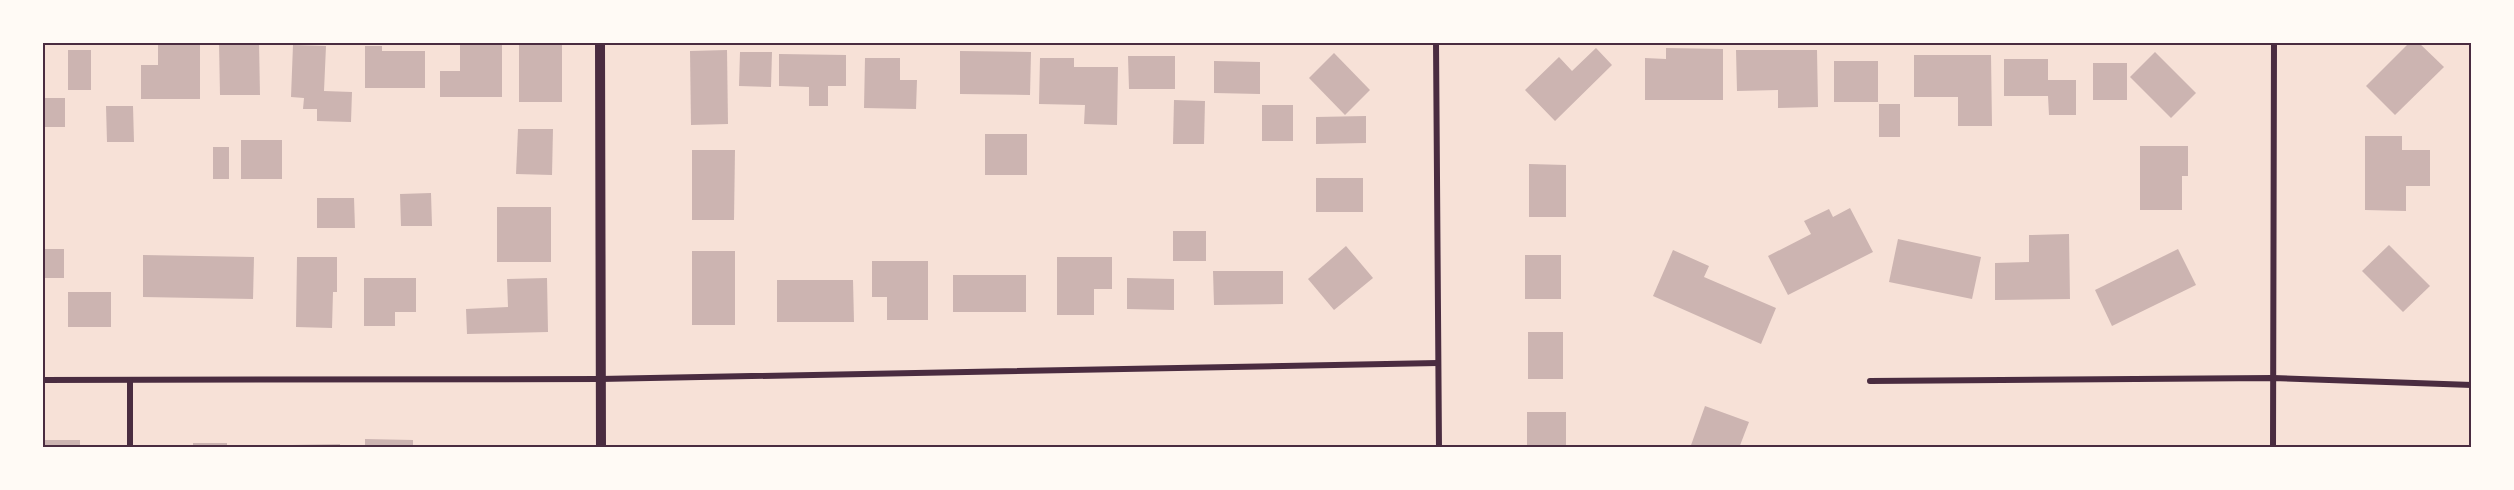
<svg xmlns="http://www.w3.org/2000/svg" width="2514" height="490" font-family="Poppins,sans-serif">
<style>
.building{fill:#ccb4b1}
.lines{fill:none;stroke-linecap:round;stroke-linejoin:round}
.minor{stroke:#4a2c40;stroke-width:6}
.tertiary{stroke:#4a2c40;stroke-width:10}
.neatline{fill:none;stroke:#4a2c40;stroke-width:2}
</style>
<rect width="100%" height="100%" fill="#f7e1d7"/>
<g class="building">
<path d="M158,42H200V99H141V65H158Z"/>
<path d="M259,42L260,95H220L219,43Z"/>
<path d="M2410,42H2418L2444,67L2395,115L2366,86Z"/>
<rect x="519" y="44" width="43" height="58"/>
<path d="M293,45L326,46L324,91L352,92L351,122L317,121V109H303L304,98L291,97Z"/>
<path d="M460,45H502V97H440V71H460Z"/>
<path d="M365,46H382V51H425V88H365Z"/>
<path d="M1596,48L1612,65L1555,121L1525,90L1559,57L1572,71Z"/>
<path d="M1666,48L1723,49V100H1645V58L1666,59Z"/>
<rect x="68" y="50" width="23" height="40"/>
<path d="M727,50L728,124L691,125L690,51Z"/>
<path d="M1736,50H1817L1818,107L1778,108V90L1737,91Z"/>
<path d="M960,51L1031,52L1030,95L960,94Z"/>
<path d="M740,52H772L771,87L739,86Z"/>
<path d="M2155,52L2196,93L2171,118L2130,77Z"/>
<path d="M1334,53L1370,90L1345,115L1309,78Z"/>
<path d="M779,54L846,55V86H828V106H809V87L779,86Z"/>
<path d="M1914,55H1991L1992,126H1958V97H1914Z"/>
<path d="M1128,56H1175V89H1129Z"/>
<path d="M865,58H900V80H917L916,109L864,108Z"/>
<path d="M1040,58H1074V67H1118L1117,125L1084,124L1085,105L1039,104Z"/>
<path d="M2004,59H2048V80H2076V115H2049L2048,96H2004Z"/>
<path d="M1214,61L1260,62V94L1214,93Z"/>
<rect x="1834" y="61" width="44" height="41"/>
<rect x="2093" y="63" width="34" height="37"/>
<rect x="42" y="98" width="23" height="29"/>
<path d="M1174,100L1205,101L1204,144H1173Z"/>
<rect x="1879" y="104" width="21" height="33"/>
<rect x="1262" y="105" width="31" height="36"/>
<path d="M106,106H133L134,142H107Z"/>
<path d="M1366,116V143L1316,144V117Z"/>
<path d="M518,129H553L552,175L516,174Z"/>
<rect x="985" y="134" width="42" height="41"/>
<path d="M2365,136H2402V150H2430V186H2406V211L2365,210Z"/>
<rect x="241" y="140" width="41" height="39"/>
<path d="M2140,146H2188V176H2182V210H2140Z"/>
<rect x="213" y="147" width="16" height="32"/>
<path d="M692,150H735L734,220H692Z"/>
<path d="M1529,164L1566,165V217H1529Z"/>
<rect x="1316" y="178" width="47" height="34"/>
<path d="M431,193L432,226H401L400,194Z"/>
<path d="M317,198H354L355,228H317Z"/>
<rect x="497" y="207" width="54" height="55"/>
<path d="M1850,208L1873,252L1788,295L1768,256L1811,234L1804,221L1829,209L1833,217Z"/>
<rect x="1173" y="231" width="33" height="30"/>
<path d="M2069,234L2070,299L1995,300V263L2029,262V235Z"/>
<path d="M1898,239L1981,257L1972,299L1889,282Z"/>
<path d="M2389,245L2430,286L2403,312L2362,271Z"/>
<path d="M1346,246L1373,278L1334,310L1308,279Z"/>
<rect x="42" y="249" width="22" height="29"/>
<path d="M2178,249L2196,285L2112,326L2095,290Z"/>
<path d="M1673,250L1709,266L1704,277L1776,308L1761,344L1653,296Z"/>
<rect x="692" y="251" width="43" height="74"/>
<path d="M143,255L254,257L253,299L143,297Z"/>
<rect x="1525" y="255" width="36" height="44"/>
<path d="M297,257H337V292H333L332,328L296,327Z"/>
<path d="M1057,257H1112V289H1094V315H1057Z"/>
<path d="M872,261H928V320H887V297H872Z"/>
<path d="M1213,271H1283V304L1214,305Z"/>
<rect x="953" y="275" width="73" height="37"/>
<path d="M364,278H416V312H395V326H364Z"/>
<path d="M547,278L548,332L467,334L466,309L508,307L507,279Z"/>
<path d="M1127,278L1174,279V310L1127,309Z"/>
<path d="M777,280H853L854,322H777Z"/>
<rect x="68" y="292" width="43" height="35"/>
<rect x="1528" y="332" width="35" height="47"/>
<path d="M1705,406L1749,422L1739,448H1690Z"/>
<rect x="1527" y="412" width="39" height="36"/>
<path d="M365,439L413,440V448H365Z"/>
<rect x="42" y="440" width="38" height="8"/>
<rect x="193" y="443" width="34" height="5"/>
<path d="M340,444V448H292V445Z"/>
<rect x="446" y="445" width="121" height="3"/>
</g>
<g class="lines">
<g class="minor">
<path d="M1436,42L1439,448"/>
<path d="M42,380L600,379L1438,363"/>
<path d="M1870,381L2273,378L2472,385"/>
<path d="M130,448V380"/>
<path d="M2273,448L2274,42"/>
</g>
<path class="tertiary" d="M600,42L601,448"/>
</g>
<rect width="2514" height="490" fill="none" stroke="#fffaf5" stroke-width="87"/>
<rect x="44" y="44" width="2426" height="402" class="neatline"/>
</svg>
